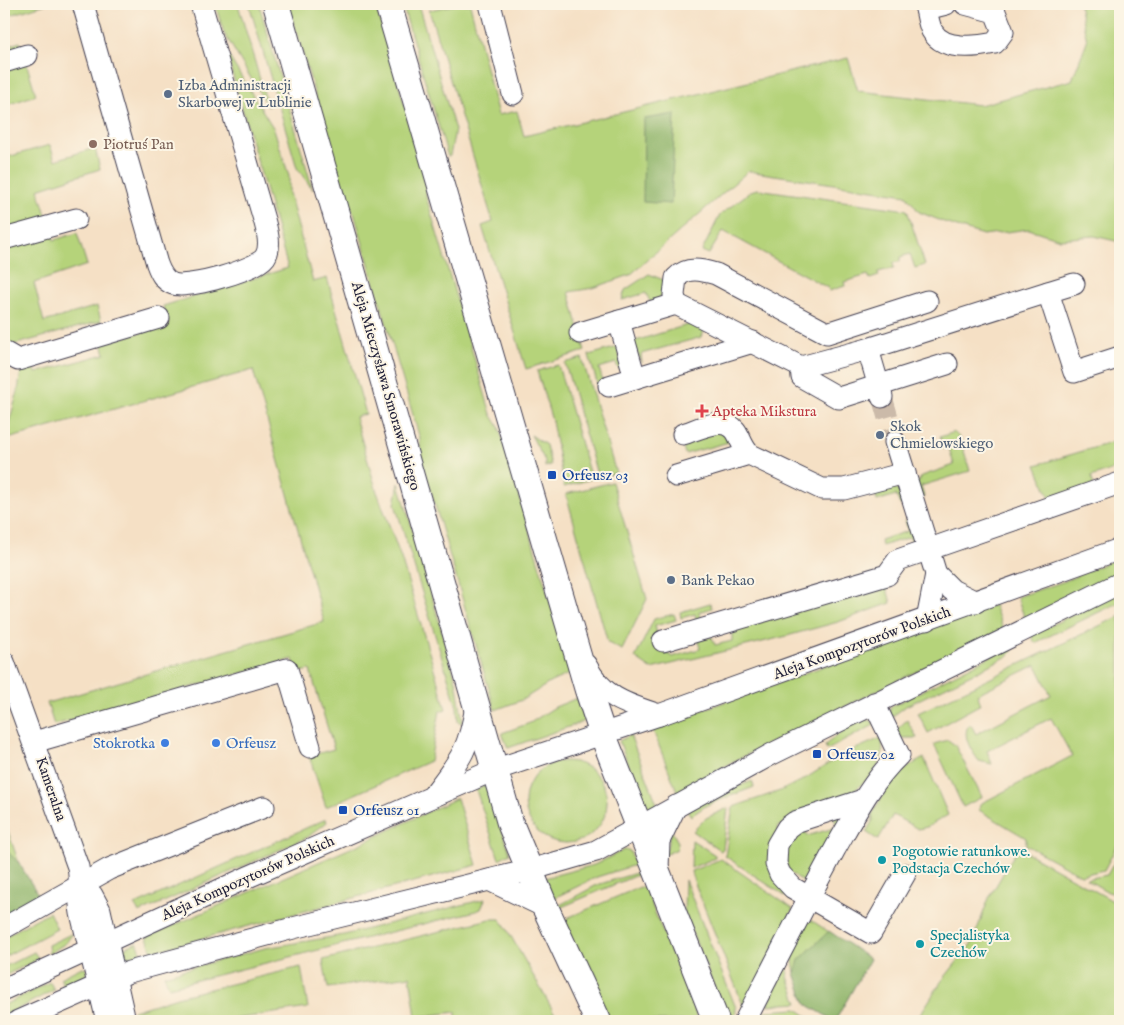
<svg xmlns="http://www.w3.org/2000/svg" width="1124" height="1025" font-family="'IM FELL English',serif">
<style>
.green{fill:#b5d37a;stroke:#6c7a5a}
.forest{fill:#90b56a;stroke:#596c52}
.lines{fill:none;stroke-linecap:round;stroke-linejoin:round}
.minor-tunnel{stroke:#cbbaa9;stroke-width:21;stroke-dasharray:21 11;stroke-linecap:butt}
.minor-casing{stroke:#423e50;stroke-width:23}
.major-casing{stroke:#423e50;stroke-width:28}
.minor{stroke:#fff;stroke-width:21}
.major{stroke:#fff;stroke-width:26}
.service-dot{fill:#5c6f8a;stroke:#fcf5e5;stroke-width:2}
.education-dot{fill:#8d6e63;stroke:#fcf5e5;stroke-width:2}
.health-dot{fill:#e0444e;stroke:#fcf5e5;stroke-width:2}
.transit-dot{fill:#1a4fb4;stroke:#fcf5e5;stroke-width:2}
.shop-dot{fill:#3f7fe0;stroke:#fcf5e5;stroke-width:2}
.culture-dot{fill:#0f9aa8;stroke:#fcf5e5;stroke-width:2}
.labels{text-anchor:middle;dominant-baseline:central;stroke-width:4;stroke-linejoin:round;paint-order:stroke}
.service-label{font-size:15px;fill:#4e5e75;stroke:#fcf5e5;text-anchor:start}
.education-label{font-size:15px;fill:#785e54;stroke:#fcf5e5;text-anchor:start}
.street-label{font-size:15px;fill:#22223b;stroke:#fcf5e5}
.health-label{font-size:15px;fill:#be3a42;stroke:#fcf5e5;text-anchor:start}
.transit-label{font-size:15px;fill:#164399;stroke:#fcf5e5;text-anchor:start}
.shop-label{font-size:15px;fill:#366cbe;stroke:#fcf5e5;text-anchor:end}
.culture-label{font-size:15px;fill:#0d838f;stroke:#fcf5e5;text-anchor:start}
</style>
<rect width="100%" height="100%" fill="#fcf5e5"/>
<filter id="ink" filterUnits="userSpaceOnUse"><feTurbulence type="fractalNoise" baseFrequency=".02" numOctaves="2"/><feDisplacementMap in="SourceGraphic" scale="10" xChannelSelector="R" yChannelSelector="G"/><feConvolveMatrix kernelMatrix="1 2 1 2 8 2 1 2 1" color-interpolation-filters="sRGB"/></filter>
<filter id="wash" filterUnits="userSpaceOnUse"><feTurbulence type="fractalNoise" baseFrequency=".0096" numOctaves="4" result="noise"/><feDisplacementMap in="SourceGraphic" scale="20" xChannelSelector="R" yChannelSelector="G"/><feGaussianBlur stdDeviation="1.12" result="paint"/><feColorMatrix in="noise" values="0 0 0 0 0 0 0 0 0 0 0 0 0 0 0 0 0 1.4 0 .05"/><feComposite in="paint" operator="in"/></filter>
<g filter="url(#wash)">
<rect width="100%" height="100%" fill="#f5e0c5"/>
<g class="green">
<path d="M4,4H46L4,17Z"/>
<path d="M215,4H238L268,107L224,33Z"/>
<path d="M249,4H259L313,190L297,168Z"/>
<path d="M288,4H375L427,182L426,196L491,414L499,427L571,673L551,682L522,700L495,710L420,454V439L354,213L347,202Z"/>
<path d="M402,4H418L455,130L450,156L448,157Z"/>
<path d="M459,4H470L498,115L517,111L524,136L848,58L858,91L980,105L1072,80L1087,41L1079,4H1120V242L1094,236L1060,239L1029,229L983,235L954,226L919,212L906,195L748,171L630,275L593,288L569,292L585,351L526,369L482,226L493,222L429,10Z"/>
<path d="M20,42L36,95L4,106V47Z"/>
<path d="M226,52L274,129L289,176V193L313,282L327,278L366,414L355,417L376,489L401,558L446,709L440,711L430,761L326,807L309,756L334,749L310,670L297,673L293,659L54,725L47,703L324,622L253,370L4,440L18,391L21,370L25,365L33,363L36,373L105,354L102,343L169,325L163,306L288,268Z"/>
<path d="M50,145L55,160L95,148L100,169L38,189L54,240L77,233L87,265L34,283L44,322L97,306L101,321L13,345L4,341V158Z"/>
<path d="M757,189L907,210L925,265L915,268L910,254L900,257V261L893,263L894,268L878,272L879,276L870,279L868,275L844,282L845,286L829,291L828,288L723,231L709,254L702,251L720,215L751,191Z"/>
<path d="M649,274L666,281L660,299L650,302L646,293L622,300L625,290Z"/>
<path d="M697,322L704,330L702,337L641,354L642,363L632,342Z"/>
<path d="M618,347L622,370L618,368L616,363L599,368L605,389L599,390L589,355Z"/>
<path d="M582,358L616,473L598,478L565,363Z"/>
<path d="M558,365L591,479L564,487L552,421L537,371Z"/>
<path d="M717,430L727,435L729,442L685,454L681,441Z"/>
<path d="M954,432L960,438L970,471L921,486L924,497H921L917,484L922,476L954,465L949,448L944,449L940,437Z"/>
<path d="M531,435L546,445L551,465L545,467V461Z"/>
<path d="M1120,440V467L1091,477L1094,485L1050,498L1036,465Z"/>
<path d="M612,482L647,599L622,650L608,643L566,494Z"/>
<path d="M399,483L456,680L463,723L458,722L457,707L395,504Z"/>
<path d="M892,486L900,492L902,505H900L896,495L877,501L874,492Z"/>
<path d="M905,520L909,521L916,544L913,547L910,537L882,546L880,540L908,531Z"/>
<path d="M1120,557V573L1025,619L1017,597L1065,581Z"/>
<path d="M886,585L891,603L838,622L783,637L651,669L635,658L654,619L674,614L676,620L655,626L661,648L672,657L700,649L698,640L712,637L715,645L732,641V630Z"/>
<path d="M1120,592V602L1035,643L1031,635Z"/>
<path d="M710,603L712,608L699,612L702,622H697L695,614L681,618L680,612Z"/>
<path d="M994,605L1003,629L730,763L678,794L652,728Z"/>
<path d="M1120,616V840L1104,870L1081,875L1026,845V838L979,810L980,804L1072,756L1051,718L987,751L992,764L979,761C972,752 961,735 969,725H971L976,734L1051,695L1036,665L977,694L981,704L928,733L918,713Z"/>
<path d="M1011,646L1012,652L1008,656L906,706L889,719L890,707Z"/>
<path d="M577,698L585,720L583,722L508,748L502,733L530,723L555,707Z"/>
<path d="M863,719L872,721L874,725L827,750L825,745L851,724Z"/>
<path d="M907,720L917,738H902L896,730Z"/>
<path d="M630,735L658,806L647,812L619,741Z"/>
<path d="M881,738C895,786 811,812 778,827L791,900L725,856L733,807L780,791L803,780L842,755Z"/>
<path d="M948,740L955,745L982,797L963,807L934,744Z"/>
<path d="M924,758L948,815L927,827L918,829L893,815L878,840L866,832L873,820L872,815C887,786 895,773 924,758Z"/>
<circle cx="566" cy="802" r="41"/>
<path d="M752,781L754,787L707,805L691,816L687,810L705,799Z"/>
<path d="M483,786L487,787L510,853L499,859L476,790Z"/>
<path d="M457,798L477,865L152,952L147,937L360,844Z"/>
<path d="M728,808L723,849L721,851L693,831L706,818Z"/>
<path d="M833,815L844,818L810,878L802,881L789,872L783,852L797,828L804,825L807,836L837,827Z"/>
<path d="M326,819L327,822L308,837L139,913L135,905Z"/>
<path d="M4,820L19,863L4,848Z"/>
<path d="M671,830L678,842L677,849L665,855Z"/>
<path d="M692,840L715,855V858L691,868Z"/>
<path d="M626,849L630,851L635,865L597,877L552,899L545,879L548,877L594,865Z"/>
<path d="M1022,850L1120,905V1010L1115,1021H916L941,982L972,943L989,898L1015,853Z"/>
<path d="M1120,852V895L1108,892L1086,879L1107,875Z"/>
<path d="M721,859L793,909L745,1010L692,876L691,871Z"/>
<path d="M636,873L637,875L557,909L556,907L597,885Z"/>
<path d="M685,880L736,1008L735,1020L727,1018L684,913Z"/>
<path d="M640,887L645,888L699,1021H607L563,925L567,918Z"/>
<path d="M485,899L481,909L476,911L169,987L164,975L265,948L344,935Z"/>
<path d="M49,912L57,929L4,957L6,950L4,937Z"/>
<path d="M490,919H500L504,924L559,1021H456V1012L416,1017L410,976L328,988L323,960Z"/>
<path d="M811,920L870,959L835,1021L806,1004L795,973L792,954L807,923Z"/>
<path d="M73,933L66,943L49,954L48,945Z"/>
<path d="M137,942L142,954L121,958L120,950Z"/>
<path d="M34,952L39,959L4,976V967Z"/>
<path d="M787,962L788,977L798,1003L768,1005Z"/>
<path d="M82,967L87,968V975L64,986L60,978Z"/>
<path d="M301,967L308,1008L221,1021H136L133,1011L177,997Z"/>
<path d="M50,982L54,990L4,1016V1005Z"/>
<path d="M797,1009L815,1021H760L765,1011Z"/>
</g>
<g class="forest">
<path d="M675,114L671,204L643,202L644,119Z"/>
<path d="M4,848L19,863L39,896L4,915Z"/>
<path d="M829,931L870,959L835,1021L806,1004L795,973L799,960Z"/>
</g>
</g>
<g filter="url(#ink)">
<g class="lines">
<path class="minor-tunnel" d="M882,397L895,442"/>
<defs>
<g id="minor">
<path d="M83,4L157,264C160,272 164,281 173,284C188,289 256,270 265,257C271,248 268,234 265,223L201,4"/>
<path d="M490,4L513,94"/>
<path d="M925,4C927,12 928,23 932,31C943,51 976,47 995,43L1003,32L995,12L965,4"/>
<path d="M926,9L946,4"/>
<path d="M4,62L27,55"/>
<path d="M4,239L76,219"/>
<path d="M1048,292L1074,284"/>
<path d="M676,304L674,295L676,278C687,266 702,270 716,274L827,333L927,301"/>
<path d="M619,321L635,378"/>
<path d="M580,333L676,304L801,367L868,349"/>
<path d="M4,352L18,360L159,318"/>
<path d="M801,367L802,377L839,398L947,364"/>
<path d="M609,386L753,342"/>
<path d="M882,397L868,349L1048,292L1074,372L1120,357"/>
<path d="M683,434C697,430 723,415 735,430C740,436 741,445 749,454"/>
<path d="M895,442L936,574L952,590L976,602"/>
<path d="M676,476L749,454L822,489H844L905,473"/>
<path d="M927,620L936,574"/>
<path d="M663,641L887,575L898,560L1120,483"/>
<path d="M4,662L78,867C81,883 78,897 81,913L107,1021"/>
<path d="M586,665C603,698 626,704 659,715"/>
<path d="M34,742L287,669L310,747"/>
<path d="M434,794C460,760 469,750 476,706"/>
<path d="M863,800L795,822L787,828L777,845L776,864L780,874L793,888L871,933L905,874"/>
<path d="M658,869L659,841L676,806"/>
<path d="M489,880L545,907"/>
<path d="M81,885L92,895L100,910L125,1021"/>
<path d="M4,928L109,869L264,807"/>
<path d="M4,989L248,877L494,770L659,715L1120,549"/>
<path d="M18,1021L129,972L297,927L530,870L596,851L772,754L1120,583"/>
<path d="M745,1021C775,963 804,906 835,849C854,816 871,782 899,755L874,703"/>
</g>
<g id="major">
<path d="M276,4L510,823L545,907L598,1021"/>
<path d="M388,4L588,690L603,735L716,1021"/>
</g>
</defs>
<use href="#minor" class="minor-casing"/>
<use href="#major" class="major-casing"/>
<use href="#minor" class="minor"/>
<use href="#major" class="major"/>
</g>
</g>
<g class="service-dot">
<circle cx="168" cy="94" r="5"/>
<circle cx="880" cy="435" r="5"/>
<circle cx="671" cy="580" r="5"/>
</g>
<circle class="education-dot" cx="93" cy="144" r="5"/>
<path class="health-dot" d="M699.5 403.5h5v5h5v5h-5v5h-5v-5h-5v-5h5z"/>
<g class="transit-dot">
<rect x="547" y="470" width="10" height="10" rx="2.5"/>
<rect x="812" y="749" width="10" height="10" rx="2.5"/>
<rect x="338" y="805" width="10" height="10" rx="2.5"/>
</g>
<g class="shop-dot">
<circle cx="165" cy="743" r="5"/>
<circle cx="216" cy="743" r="5"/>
</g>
<g class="culture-dot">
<circle cx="882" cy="860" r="5"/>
<circle cx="920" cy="944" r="5"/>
</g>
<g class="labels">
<g class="service-label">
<text x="178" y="85">Izba Administracji<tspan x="178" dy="17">Skarbowej w Lublinie</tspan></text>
<text x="890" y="426">Skok<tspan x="890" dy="17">Chmielowskiego</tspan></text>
<text x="681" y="580">Bank Pekao</text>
</g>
<g class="education-label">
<text x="103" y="144">Piotruś Pan</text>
</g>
<g class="street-label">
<text transform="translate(386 386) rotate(74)">Aleja Mieczysława Smorawińskiego</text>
<text transform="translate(862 643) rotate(-20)">Aleja Kompozytorów Polskich</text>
<text transform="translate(51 789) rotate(71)">Kameralna</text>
<text transform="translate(248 878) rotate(-24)">Aleja Kompozytorów Polskich</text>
</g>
<g class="health-label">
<text x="712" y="411">Apteka Mikstura</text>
</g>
<g class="transit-label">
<text x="562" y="475">Orfeusz 03</text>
<text x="827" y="754">Orfeusz 02</text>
<text x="353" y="810">Orfeusz 01</text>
</g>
<g class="shop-label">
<text x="155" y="743">Stokrotka</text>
<text x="226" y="743" text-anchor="start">Orfeusz</text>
</g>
<g class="culture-label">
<text x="892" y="851">Pogotowie ratunkowe.<tspan x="892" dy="17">Podstacja Czechów</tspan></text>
<text x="930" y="935">Specjalistyka<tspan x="930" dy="17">Czechów</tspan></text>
</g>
</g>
<rect width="1124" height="1025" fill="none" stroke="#fcf5e5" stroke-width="20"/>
</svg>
